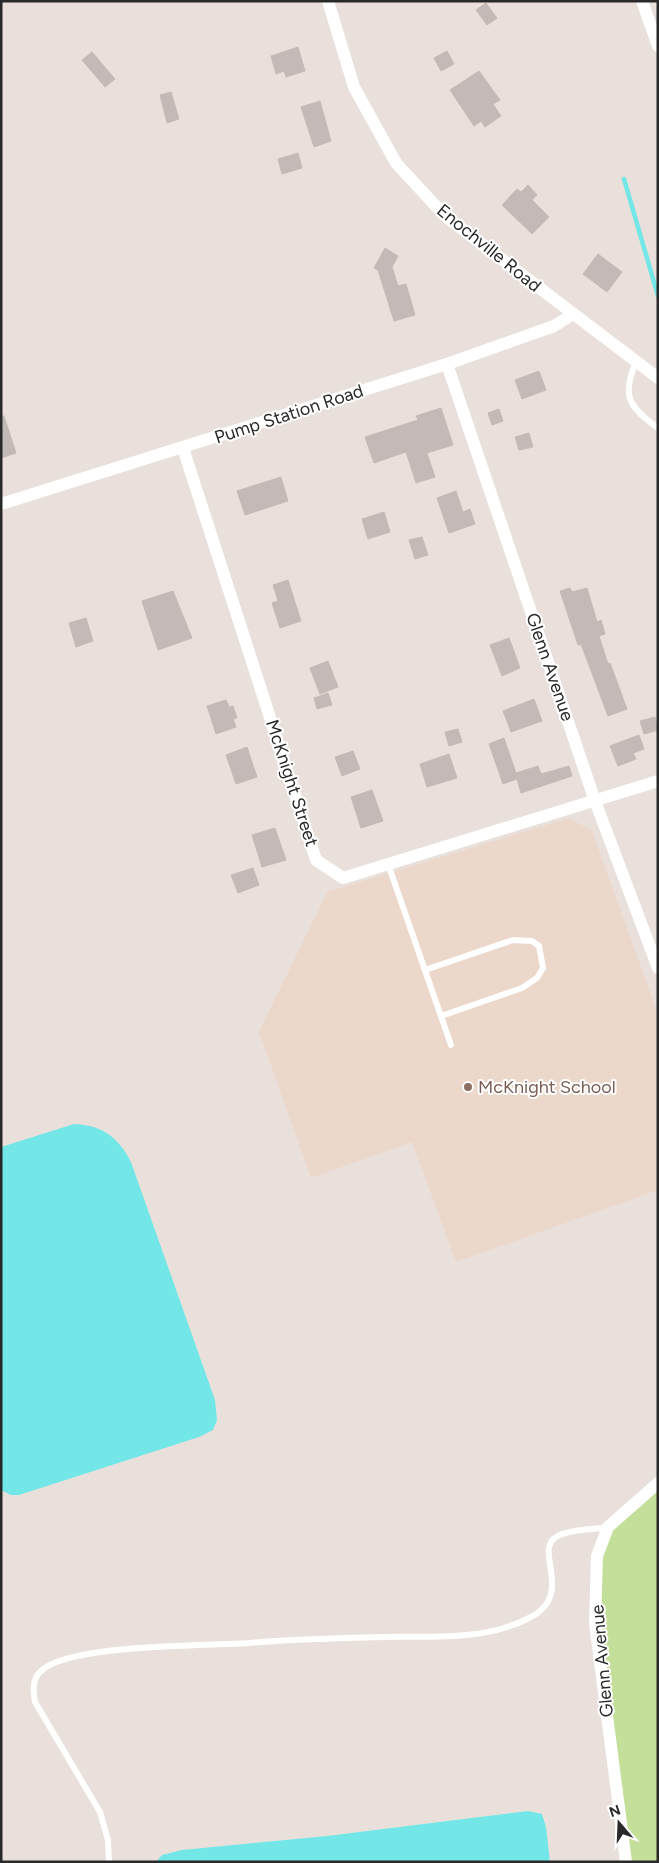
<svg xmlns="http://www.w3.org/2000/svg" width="659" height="1863" font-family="Figtree,sans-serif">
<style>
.education{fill:#ebd8cb}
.green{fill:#c3df9a}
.water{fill:#73e7e8}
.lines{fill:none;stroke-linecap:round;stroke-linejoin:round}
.stream{stroke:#73e7e8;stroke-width:4.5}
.building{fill:#c3bab8;stroke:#c5bbb5}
.lane{stroke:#fff;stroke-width:6}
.street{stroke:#fff;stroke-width:12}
.education-dot{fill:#8d6e63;stroke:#fff;stroke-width:2}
.labels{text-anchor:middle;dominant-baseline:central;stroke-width:4;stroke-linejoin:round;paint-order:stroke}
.street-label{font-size:18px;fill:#292929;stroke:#fff}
.education-label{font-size:18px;fill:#785e54;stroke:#fff;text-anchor:start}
</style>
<rect width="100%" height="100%" fill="#eae0db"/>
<path class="education" d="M569,818L592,831L658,1014V1190L456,1262L412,1142L311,1178L259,1032L327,892Z"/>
<path class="green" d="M658,1483V1862H624L595,1623L597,1556L608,1527Z"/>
<g class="water">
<path d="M74,1124C102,1125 118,1137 131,1162L215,1400L217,1420L213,1430L199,1437L19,1495H11L1,1490V1147Z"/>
<path d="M528,1811L542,1814L546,1827L550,1862H156L162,1855L182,1850L327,1836Z"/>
</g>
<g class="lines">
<path class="stream" d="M624,179L658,296"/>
</g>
<g class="building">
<path d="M486,3L497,18L487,25L476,10Z"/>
<path d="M298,47L305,71L286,77L284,71L276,74L271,56Z"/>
<path d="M447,51L454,64L441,71L434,58Z"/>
<path d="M92,52L115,79L105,87L82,60Z"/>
<path d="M479,71L500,100L493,104L501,116L485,127L481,121L474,126L450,90Z"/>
<path d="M171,92L179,119L167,123L160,95Z"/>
<path d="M320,101L331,141L314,147L301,107Z"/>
<path d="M298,153L302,168L282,174L278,159Z"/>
<path d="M528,185L537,195L532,200L549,217L532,234L502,205L517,189L521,192Z"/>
<path d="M385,248L398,256L392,267L398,286L406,284L415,315L394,321L378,270L374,268Z"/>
<path d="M598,254L622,272L607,292L583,274Z"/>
<path d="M539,371L546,390L522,399L515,380Z"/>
<path d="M441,408L453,445L427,453L435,477L416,483L406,452L374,463L365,437L418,420L416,416Z"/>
<path d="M499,409L503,421L492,425L488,413Z"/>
<path d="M1,416H4L16,453L1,458Z"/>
<path d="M529,433L533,447L519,450L515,437Z"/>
<path d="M281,477L288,501L245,515L237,491Z"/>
<path d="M456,491L463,512L470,509L475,524L449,533L437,498Z"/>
<path d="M384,512L390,532L368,539L362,519Z"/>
<path d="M422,537L428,555L415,559L409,540Z"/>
<path d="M288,580L301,621L280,628L272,603L278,601L273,585Z"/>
<path d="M570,588L572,592L587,588L597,622L601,620L605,634L599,636L608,664L610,663L627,709L608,716L581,644L578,645L560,591Z"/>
<path d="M173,591L192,638L158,650L142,601Z"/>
<path d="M86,618L93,641L76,647L69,623Z"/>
<path d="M509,638L520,668L502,676L490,645Z"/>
<path d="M328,661L338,687L320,694L310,668Z"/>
<path d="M328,693L332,705L317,709L314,698Z"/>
<path d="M534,699L542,721L511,732L503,711Z"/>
<path d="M226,700L229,707L233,706L237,718L233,719L236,727L216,734L207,706Z"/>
<path d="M655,717L658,730L644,734L640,721Z"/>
<path d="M458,729L462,742L449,746L445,732Z"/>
<path d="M639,735L644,749L633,753L636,759L618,766L610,746Z"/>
<path d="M504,738L516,773L538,766L541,774L569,766L572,776L521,793L517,779L503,784L489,744Z"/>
<path d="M247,747L257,777L236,784L226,755Z"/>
<path d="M353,751L360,769L342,776L335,757Z"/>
<path d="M449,754L457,778L427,787L420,764Z"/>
<path d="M372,790L383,821L361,828L351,797Z"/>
<path d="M275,828L286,860L262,867L252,835Z"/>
<path d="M253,868L259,885L238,893L231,875Z"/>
</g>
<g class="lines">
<g class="lane">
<path d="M636,362C621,396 629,407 658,428"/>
<path d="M388,864L451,1045"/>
<path d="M425,970L513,940L532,941L539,946L543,968L537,978L522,988L441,1016"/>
<path d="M109,1862L108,1840L100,1812L35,1702C33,1691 32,1679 41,1671C69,1644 206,1646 249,1643C294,1639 339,1638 385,1637C433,1636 485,1641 529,1618C576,1595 533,1551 556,1537C569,1529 593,1530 608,1527"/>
</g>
<g class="street">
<path d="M328,1L354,87L396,163L445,216L658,378"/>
<path d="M642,1L658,46"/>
<path d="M447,364L595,801L658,968"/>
<path d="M183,448L316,860L343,878L658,781"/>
<path d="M1,504L447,364L554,326L573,314"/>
<path d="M626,1862L595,1623L597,1556L608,1527L658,1483"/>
</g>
</g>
<circle class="education-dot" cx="468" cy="1087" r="5"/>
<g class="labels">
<g class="street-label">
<text transform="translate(489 248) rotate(39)">Enochville Road</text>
<text transform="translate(289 414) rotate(-18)">Pump Station Road</text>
<text transform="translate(550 667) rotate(71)">Glenn Avenue</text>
<text transform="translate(292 783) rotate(72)">McKnight Street</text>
<text transform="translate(602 1661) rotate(-95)">Glenn Avenue</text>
</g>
<g class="education-label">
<text x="478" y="1087">McKnight School</text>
</g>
</g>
<rect width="659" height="1863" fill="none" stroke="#292929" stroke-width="5"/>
<g transform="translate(619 1823) rotate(341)" stroke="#ffffff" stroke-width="4" paint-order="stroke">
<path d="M0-4L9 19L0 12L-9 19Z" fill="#292929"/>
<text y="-8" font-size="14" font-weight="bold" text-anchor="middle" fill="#292929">N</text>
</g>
</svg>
